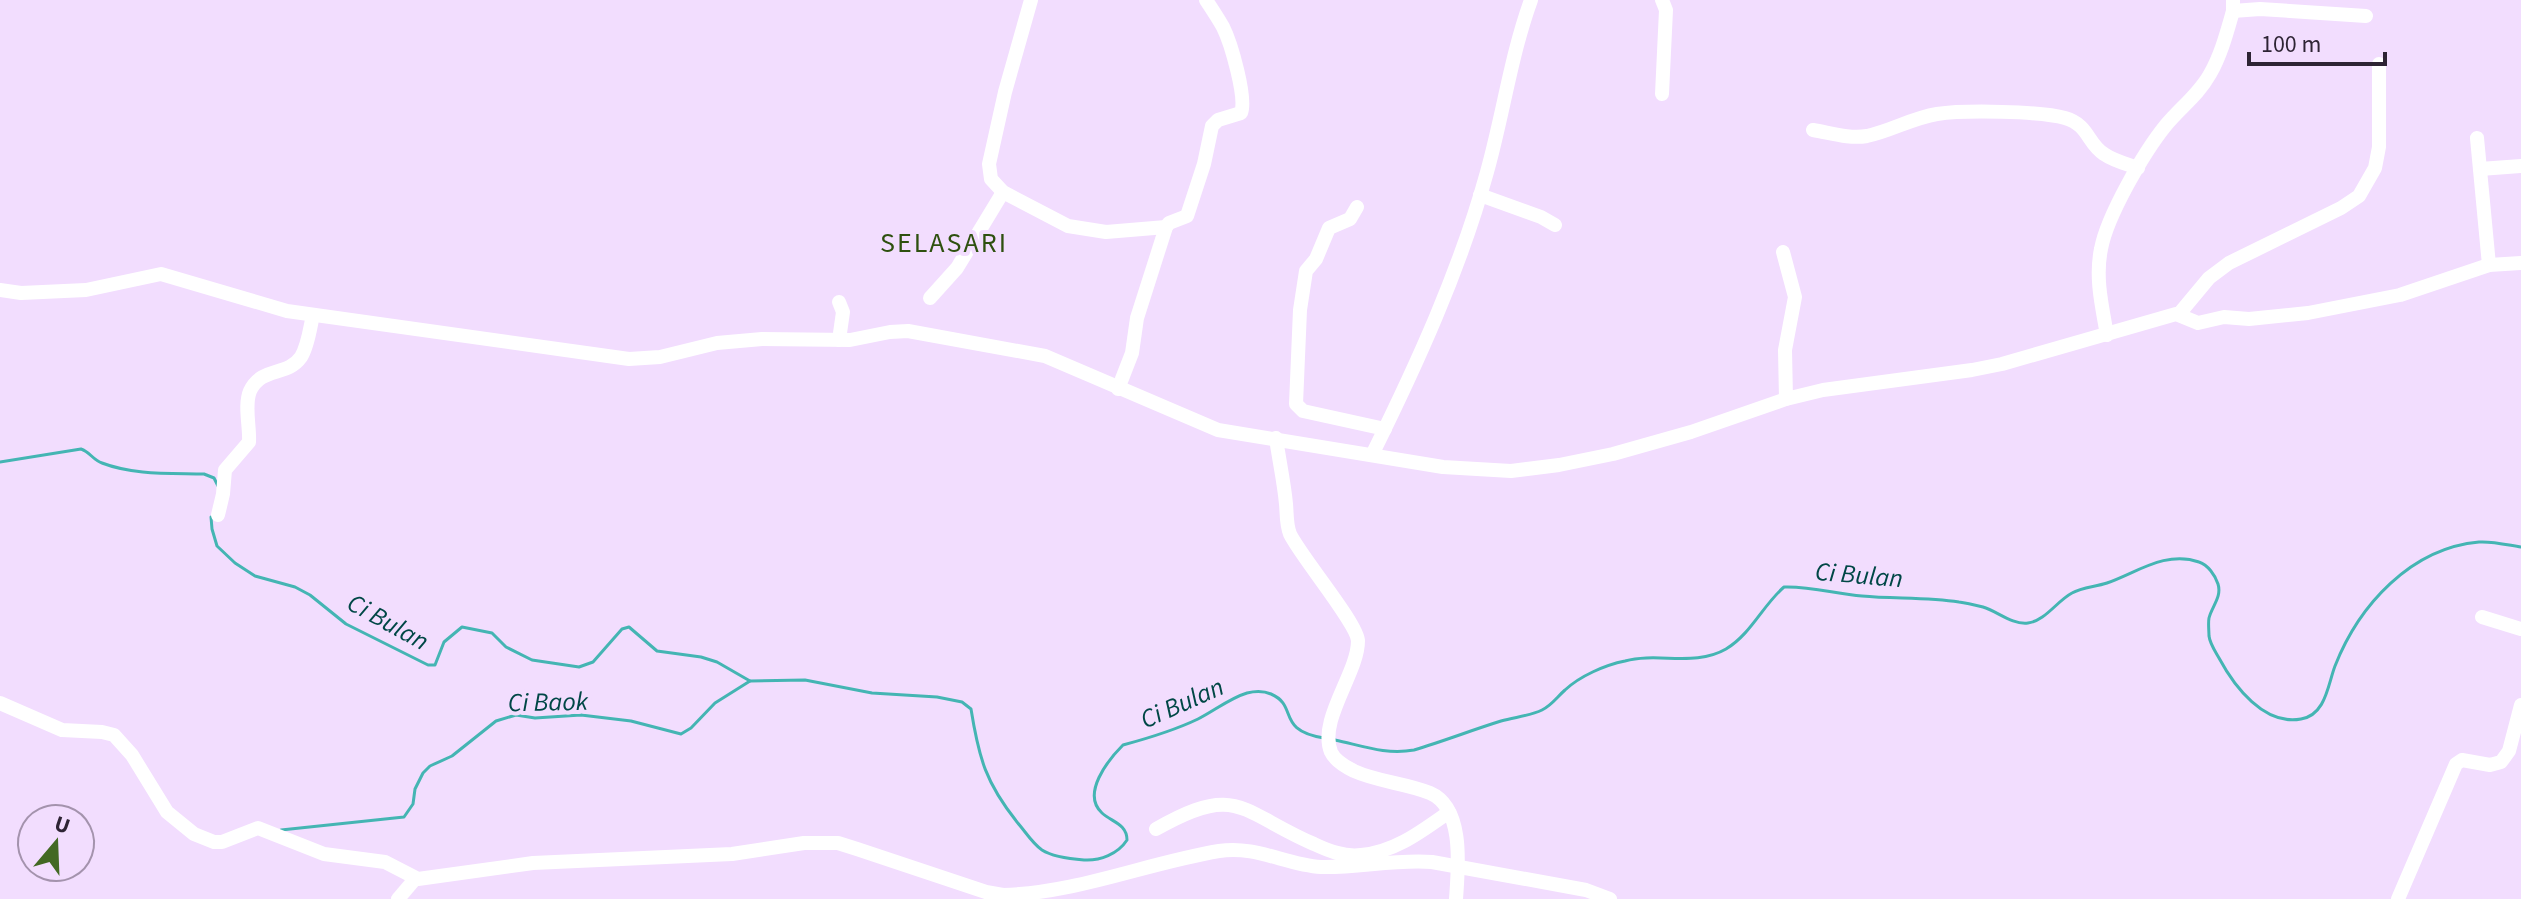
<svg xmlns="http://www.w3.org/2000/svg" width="2521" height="899" font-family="'Source Sans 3',sans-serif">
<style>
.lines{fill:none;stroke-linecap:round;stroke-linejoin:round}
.stream{stroke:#44b5b3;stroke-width:3}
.minor{stroke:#fff;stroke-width:14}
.labels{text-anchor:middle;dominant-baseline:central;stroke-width:8;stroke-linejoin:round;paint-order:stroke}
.water-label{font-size:26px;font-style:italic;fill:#004746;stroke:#f2ddfe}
.quarter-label{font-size:28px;letter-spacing:2px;fill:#2e500f;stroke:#f2ddfe}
</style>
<rect width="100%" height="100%" fill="#f2ddfe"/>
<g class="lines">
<g class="stream">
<path d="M0,462L81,449C90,452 93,460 102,463C133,475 170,473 204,474L214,478L218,486"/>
<path d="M211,517L212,529L217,546L235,563L255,576L295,587L310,595L346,624L428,665H435L444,642L462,627L492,633L506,647L532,660L579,667L593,662L622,629L629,627L657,651L701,657L717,662L750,681L805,680L872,693L937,697L962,702L971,709C979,759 986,783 1017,822C1025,831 1032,843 1042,850C1053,857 1071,859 1084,860C1100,861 1118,854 1127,840C1127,824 1112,822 1102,813C1081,794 1108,760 1123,745C1149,738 1173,731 1198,719C1214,711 1230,698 1247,693C1255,691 1264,691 1271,694C1299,706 1275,730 1324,738"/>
<path d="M1335,740C1363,746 1386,755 1414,750C1444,741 1472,730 1501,721C1515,717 1530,716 1542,710C1552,705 1557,697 1565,690C1580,676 1605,665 1625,661C1658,652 1695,667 1726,649C1751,634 1763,605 1784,587C1811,586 1836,594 1862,596C1894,599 1927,597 1959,602C1967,603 1975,605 1983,607C1997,611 2012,625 2028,623C2045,621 2057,601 2072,593C2082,587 2095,587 2107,583C2136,573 2166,550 2199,562C2208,565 2215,575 2218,584C2222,597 2212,606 2209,618C2208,623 2209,631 2209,636C2210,644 2215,651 2219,658C2234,686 2264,726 2301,719C2326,715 2328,684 2335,666C2359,605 2411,548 2479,542C2492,541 2508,545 2521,547"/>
<path d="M281,830L404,817L413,804L415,789L423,773L430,766L452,756L496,721L516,715L535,718L581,715L631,721L681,734L691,728L715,703L750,681"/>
</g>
<g class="minor">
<path d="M1031,0L1005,92L989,164L991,179L1003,192L1068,226L1106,232L1166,227"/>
<path d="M2233,0V11L2260,9L2366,16"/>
<path d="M1662,94L1666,10L1662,0"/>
<path d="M1813,130C1831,133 1849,139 1867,136C1891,131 1912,118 1937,114C1964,110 2040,111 2065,118C2089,125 2087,143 2104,154C2114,161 2127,164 2138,168"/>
<path d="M2477,138L2489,265"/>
<path d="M2480,169L2521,166"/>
<path d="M1480,195L1541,217L1555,225"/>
<path d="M1357,207L1350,219L1329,228L1316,259L1306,271L1300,310L1296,404L1303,411L1385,429"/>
<path d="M1783,252L1795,297L1785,350L1786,399"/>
<path d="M0,290L21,293L86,290L161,274L287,311L629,359L660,357L717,343L762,339L850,340L890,332L908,331L1045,356L1218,430L1443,467L1511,471L1559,465L1613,454L1691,432L1786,399L1823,390L1972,370L2002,364L2176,314L2198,323L2224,317L2249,319L2308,313L2400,295L2489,265L2521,263"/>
<path d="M930,298L957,268L1003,192"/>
<path d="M839,302L843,312L839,340"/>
<path d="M2179,314L2209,278L2229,263L2341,208L2359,196L2375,168L2379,147V64"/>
<path d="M2107,335C2102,306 2095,278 2101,249C2107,216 2144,152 2166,125C2180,108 2199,94 2210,74C2221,55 2227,32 2233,11"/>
<path d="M1118,389L1132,353L1137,318L1166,227L1169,223L1187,216L1204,164L1212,126L1218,120L1241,113C1247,98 1231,43 1223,27C1218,18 1212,9 1206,0"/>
<path d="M1276,438C1279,460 1284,482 1286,504C1287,514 1286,524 1290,534C1301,557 1358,624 1358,641C1358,673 1318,720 1331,752C1335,761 1346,767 1354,771C1378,782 1406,783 1430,793C1465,808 1458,869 1456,899"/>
<path d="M1372,455C1417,364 1460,270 1487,172C1503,115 1511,55 1531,0"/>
<path d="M218,515L223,494L225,470L249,442C250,427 244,405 250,391C262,366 287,377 301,357C308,346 310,328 313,315"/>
<path d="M2482,617L2521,629"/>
<path d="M0,703L62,730L102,732L114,735L132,755L167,812L194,834L214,842H222L258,828L324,854L385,862L418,879L533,863L732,854L804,843H838L857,849L986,892L1003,895C1077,893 1147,863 1219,851C1256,845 1286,865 1321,867C1358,868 1395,859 1432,862L1586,890L1610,899"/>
<path d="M1156,829C1238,782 1240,812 1314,844C1329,851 1344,857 1361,855C1395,852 1422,831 1449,812"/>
<path d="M398,899L415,879"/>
<path d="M2398,899L2456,764L2462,760L2490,765L2501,762L2509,751L2521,705"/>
</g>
</g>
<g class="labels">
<g class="water-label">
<text transform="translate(1859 575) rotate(5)">Ci Bulan</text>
<text transform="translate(388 622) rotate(29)">Ci Bulan</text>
<text transform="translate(548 702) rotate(-1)">Ci Baok</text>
<text transform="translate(1182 703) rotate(-24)">Ci Bulan</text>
</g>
<g class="quarter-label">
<text x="944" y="243">SELASARI</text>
</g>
</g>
<g transform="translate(56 843) rotate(19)"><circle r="38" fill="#f2ddfe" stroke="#a493ad" stroke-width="2"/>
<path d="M0-6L14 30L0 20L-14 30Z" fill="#436923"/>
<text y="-12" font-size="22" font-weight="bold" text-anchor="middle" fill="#2e2434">U</text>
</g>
<path d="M2249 52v12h136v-12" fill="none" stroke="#2e2434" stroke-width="4"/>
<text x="2261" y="52" font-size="24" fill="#2e2434" stroke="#f2ddfe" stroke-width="6" paint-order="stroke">100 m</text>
</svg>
